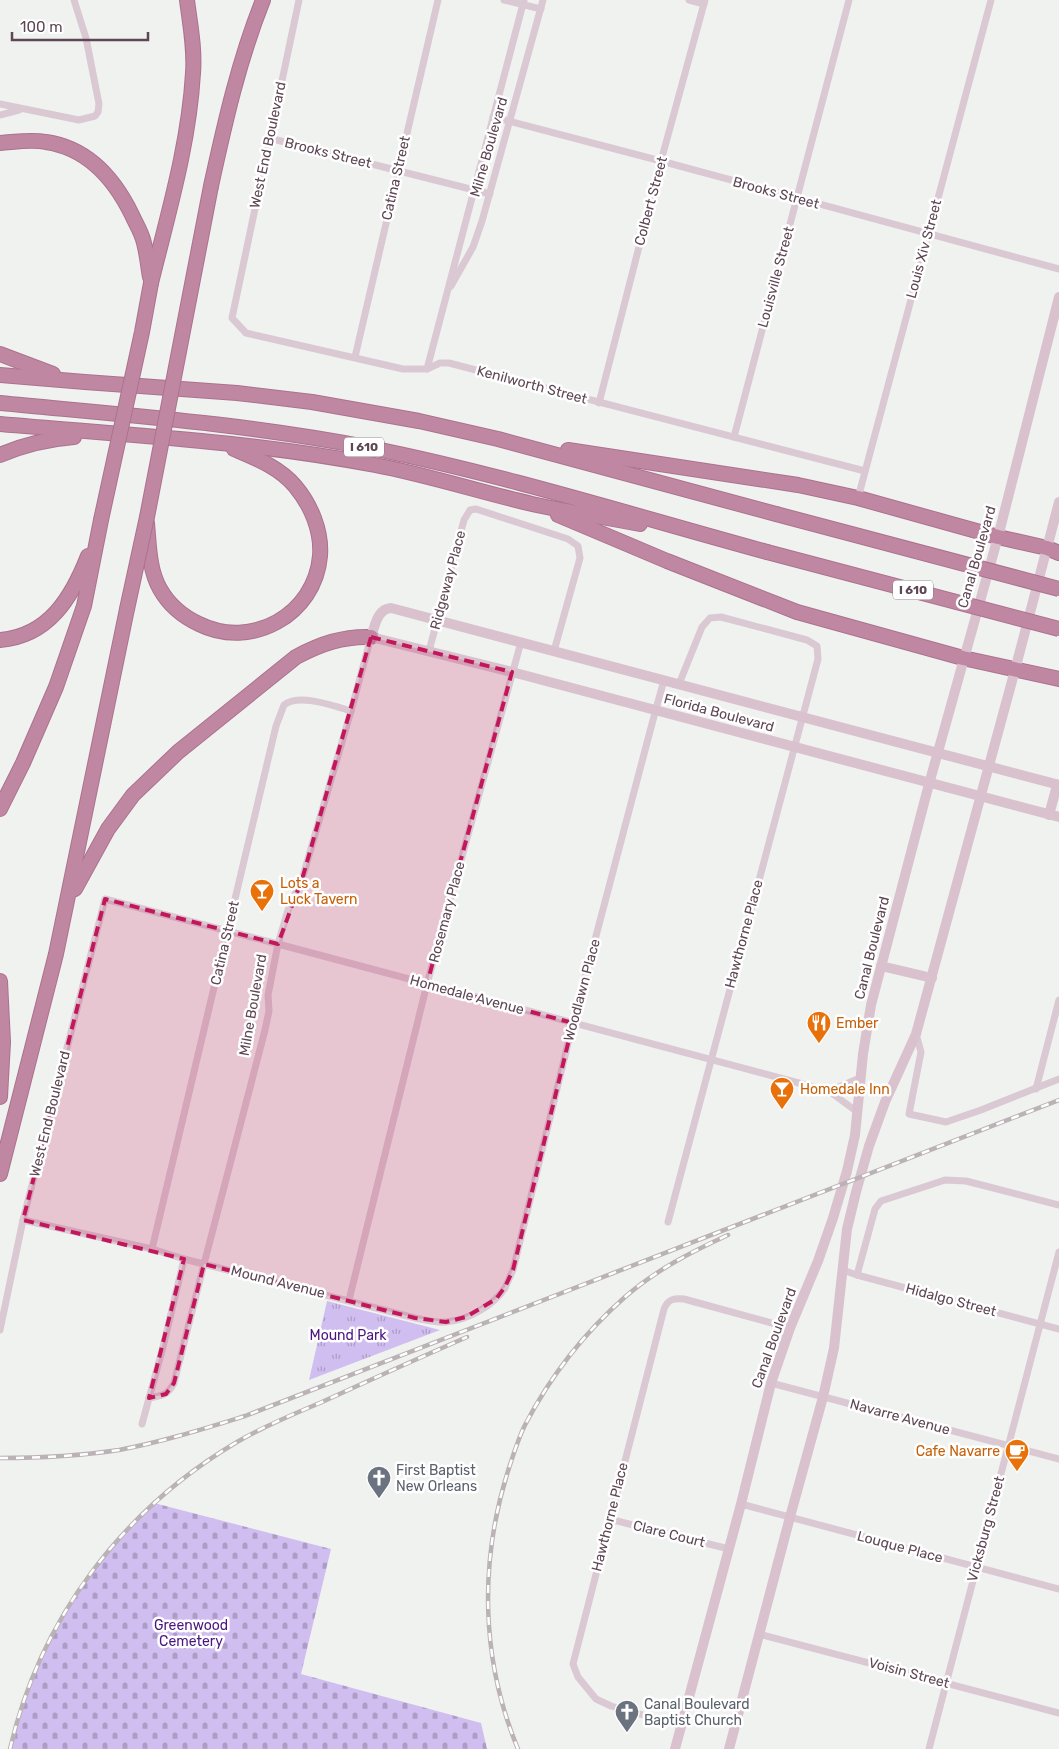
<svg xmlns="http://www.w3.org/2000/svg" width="1059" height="1749" font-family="Rubik,sans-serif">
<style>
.cemetery{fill:url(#cemetery-stones)}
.park{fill:url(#park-tufts)}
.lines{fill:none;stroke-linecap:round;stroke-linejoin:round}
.highway-casing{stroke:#ab728e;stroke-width:16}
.street{stroke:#dac9d3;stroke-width:7}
.secondary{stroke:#d9c2ce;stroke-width:10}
.highway{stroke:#c087a3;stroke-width:14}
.rail-casing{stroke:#bab2b5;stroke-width:4.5}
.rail{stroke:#fff;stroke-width:2.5;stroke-dasharray:8;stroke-linecap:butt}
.highway-bridge-casing{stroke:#ab728e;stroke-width:16;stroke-linecap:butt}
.highway-bridge{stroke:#c087a3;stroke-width:14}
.marked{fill:#c2185b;fill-opacity:0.2;stroke:#c2185b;stroke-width:4;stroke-dasharray:10 6;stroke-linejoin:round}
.labels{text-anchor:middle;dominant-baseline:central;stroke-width:5;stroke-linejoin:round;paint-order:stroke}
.shield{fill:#fff;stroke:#8e7e87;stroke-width:1}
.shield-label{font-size:12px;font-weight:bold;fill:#5e4754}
.street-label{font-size:14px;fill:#5e4754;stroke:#fff}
.food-label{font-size:14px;fill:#c56008;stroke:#fff;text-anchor:start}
.park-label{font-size:14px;fill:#4a1582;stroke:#fff}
.worship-label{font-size:14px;fill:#5b616d;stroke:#fff;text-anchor:start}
</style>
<defs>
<pattern id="cemetery-stones" width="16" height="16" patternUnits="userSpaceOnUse" patternTransform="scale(1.25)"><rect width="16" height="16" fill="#d1bef0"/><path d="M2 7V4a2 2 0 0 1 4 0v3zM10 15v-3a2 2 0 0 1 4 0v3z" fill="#ad9cc5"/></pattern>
<pattern id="park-tufts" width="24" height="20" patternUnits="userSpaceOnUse" patternTransform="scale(1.25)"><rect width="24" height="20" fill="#d1bef0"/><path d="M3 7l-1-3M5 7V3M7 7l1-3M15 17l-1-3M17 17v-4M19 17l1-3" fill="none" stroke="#ad9cc5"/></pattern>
</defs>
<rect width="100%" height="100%" fill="#f0f2f0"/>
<path class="cemetery" d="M154,1503L331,1549L301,1674L481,1723L487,1749H10C28,1671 66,1598 119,1538C129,1525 142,1514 154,1503Z"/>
<path class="park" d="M327,1301L440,1330L309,1380Z"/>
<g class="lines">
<defs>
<g id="highway">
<path d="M0,143C15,142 31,139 46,142C88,148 114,178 132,215C136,224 142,233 144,243C147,254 148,266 150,277"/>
<path d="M211,186C225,122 239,60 263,0"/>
<path d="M151,283C168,214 189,144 193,73C195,48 190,24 187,0"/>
<path d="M0,354L53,374"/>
<path d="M0,375L85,382L237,393L312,402L419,421L498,439L776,514"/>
<path d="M0,403C124,415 249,424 371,448C505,475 635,516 767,552"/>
<path d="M0,424C125,435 251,441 375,465C428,475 480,492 532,504C568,512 604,517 640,524"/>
<path d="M568,450L798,485L858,498L998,537L1047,548L1059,553"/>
<path d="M0,455C23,445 49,439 74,437"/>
<path d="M558,515L667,561L797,612L963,658L1059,679"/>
<path d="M147,523C149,545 149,570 160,589C169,605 184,617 199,624C251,650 315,615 320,556C322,531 311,505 295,486C279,467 255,458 234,449"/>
<path d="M0,640C49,636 72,597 88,556"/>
<path d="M0,809L23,763L56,687L84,606L101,520"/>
<path d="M75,889L108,829L133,795L178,752L296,657C320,644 343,636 371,637"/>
<path d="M0,981L3,1042L0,1097"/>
<path d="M0,1174L56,954L127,609"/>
</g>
</defs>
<use href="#highway" class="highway-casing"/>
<g class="street">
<path d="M299,0L232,318L246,333L403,369H427L440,363H449L865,471"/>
<path d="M504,0L541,9"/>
<path d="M689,0L704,4"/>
<path d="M0,104L79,120L95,116L98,112L99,104L86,38L74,0"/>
<path d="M0,115L19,110"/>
<path d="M493,117L661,161L1059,269"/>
<path d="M269,138L490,194"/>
<path d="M451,286L473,247L482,221L543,0"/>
<path d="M355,357L438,0"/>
<path d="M427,369L524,0"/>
<path d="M599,403L661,161L705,0"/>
<path d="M734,437L849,0"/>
<path d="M858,498L991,0"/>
<path d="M429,651L464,520L470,510L476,509L568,539L578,546L580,558L554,651"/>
<path d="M916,1034L921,1052L909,1114L946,1122L981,1110L1059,1079"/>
<path d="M1036,1089L1059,1000"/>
<path d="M829,1091L860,1078"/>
<path d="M23,1220L152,1249L184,1259L415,1318C425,1320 436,1323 446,1322C468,1320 493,1306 505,1288C508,1282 510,1276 513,1270L573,1023L653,720L664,680"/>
<path d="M668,1222L818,659L817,646L807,640L721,617L710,618L702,627L679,684"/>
<path d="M152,1249L276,726L284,705C299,693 334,706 351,711"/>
<path d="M843,1270L857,1275L1059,1329"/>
<path d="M857,1275L875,1209L881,1201L945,1180L966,1181L1059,1205"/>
<path d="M349,1300L427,984L521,642"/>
<path d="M0,1330L23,1220L105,899L278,944L825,1090L829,1091L856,1111"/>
<path d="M771,1383L1059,1459"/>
<path d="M149,1398C163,1395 167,1396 174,1383L204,1264L265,1030L269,1011L268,995L278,944L288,910L303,876L351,711L371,637"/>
<path d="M142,1424L163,1347L184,1259"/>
<path d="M741,1504L1059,1589"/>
<path d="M609,1519L729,1549"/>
<path d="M759,1634L1059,1713"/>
<path d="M682,1726L611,1706L596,1699L578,1677L573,1664L664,1309C668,1299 674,1298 684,1299L790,1328"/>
<path d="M929,1749L1059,1252"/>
</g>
<g class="secondary">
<path d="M1059,785L391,608C377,609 375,626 371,637L512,672L1059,817"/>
<path d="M1049,815L1057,785"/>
<path d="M881,966L932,978"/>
<path d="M675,1749L741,1504L771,1383L790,1328L818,1261L833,1218L847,1171L855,1135L863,1054L871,1005L929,784L998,537L1059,297"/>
<path d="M729,1749L790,1517L823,1397L834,1348L847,1229L856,1192L869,1146L885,1102L916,1034L1015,670L1059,502"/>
</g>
<use href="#highway" class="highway"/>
<defs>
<g id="rail">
<path d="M0,1458C40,1458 79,1456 119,1450C162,1442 203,1429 245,1416L1059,1100"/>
<path d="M10,1749C40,1619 122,1510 237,1442C264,1426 294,1414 322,1402C370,1380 419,1358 467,1337"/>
<path d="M518,1749C481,1660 479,1563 508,1471C513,1456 518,1439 525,1425C550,1377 584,1333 625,1297C656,1270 691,1252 728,1235"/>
</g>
</defs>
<use href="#rail" class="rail-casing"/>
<use href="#rail" class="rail"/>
<defs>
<g id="highway-bridge">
<path d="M776,514L1059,589"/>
<path d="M101,520L142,332L151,283"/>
<path d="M767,552L1059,629"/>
<path d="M127,609L147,517L211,186"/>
</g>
</defs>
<use href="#highway-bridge" class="highway-bridge-casing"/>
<use href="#highway-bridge" class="highway-bridge"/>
</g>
<path class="marked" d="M371,637L512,672L427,984L573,1023L513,1270L505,1287L496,1299L466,1317L446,1322L415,1318L204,1264L174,1383L166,1394L149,1398L184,1259L23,1220L105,899L278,944L303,876Z"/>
<defs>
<symbol id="bar-pin" viewBox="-11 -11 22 30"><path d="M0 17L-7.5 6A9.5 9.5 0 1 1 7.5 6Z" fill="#e8710a" stroke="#fff"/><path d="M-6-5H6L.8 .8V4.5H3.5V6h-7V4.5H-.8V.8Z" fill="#fff"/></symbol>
<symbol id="restaurant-pin" viewBox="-11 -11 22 30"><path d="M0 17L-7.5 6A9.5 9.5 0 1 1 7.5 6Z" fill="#e8710a" stroke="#fff"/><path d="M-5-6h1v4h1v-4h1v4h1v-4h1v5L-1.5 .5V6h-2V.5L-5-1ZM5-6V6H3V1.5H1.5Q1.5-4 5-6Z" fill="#fff"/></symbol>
<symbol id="cafe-pin" viewBox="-11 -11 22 30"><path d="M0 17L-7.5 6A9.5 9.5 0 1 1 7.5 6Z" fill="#e8710a" stroke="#fff"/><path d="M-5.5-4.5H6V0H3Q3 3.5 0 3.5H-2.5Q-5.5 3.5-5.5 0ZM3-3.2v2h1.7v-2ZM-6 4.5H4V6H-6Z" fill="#fff"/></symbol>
<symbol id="church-pin" viewBox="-11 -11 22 30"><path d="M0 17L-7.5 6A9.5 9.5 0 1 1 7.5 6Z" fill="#6b7280" stroke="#fff"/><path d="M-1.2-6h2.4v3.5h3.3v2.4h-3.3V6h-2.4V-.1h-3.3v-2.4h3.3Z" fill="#fff"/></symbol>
</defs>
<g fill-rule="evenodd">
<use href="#bar-pin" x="248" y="877" width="28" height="38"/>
<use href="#restaurant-pin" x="805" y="1009" width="28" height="38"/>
<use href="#bar-pin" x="768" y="1075" width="28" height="38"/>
<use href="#cafe-pin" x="1003" y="1437" width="28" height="38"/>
<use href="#church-pin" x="365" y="1464" width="28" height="38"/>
<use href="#church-pin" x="613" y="1698" width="28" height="38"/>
</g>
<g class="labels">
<g class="shield">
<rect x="344" y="437.5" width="40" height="19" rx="4"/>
<rect x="893" y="580.5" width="40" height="19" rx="4"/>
</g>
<g class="shield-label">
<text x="364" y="447">I 610</text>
<text x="913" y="590">I 610</text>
</g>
<g class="street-label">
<text transform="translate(268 145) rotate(-78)">West End Boulevard</text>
<text transform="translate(489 147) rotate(-74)">Milne Boulevard</text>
<text transform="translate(328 153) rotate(14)">Brooks Street</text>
<text transform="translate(396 178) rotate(-77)">Catina Street</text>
<text transform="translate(776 193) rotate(15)">Brooks Street</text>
<text transform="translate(651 201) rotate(-75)">Colbert Street</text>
<text transform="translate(924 249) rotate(-75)">Louis Xiv Street</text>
<text transform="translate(776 277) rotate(-75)">Louisville Street</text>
<text transform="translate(532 385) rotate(15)">Kenilworth Street</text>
<text transform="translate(977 557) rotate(-74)">Canal Boulevard</text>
<text transform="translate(448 580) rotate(-75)">Ridgeway Place</text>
<text transform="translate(719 713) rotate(15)">Florida Boulevard</text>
<text transform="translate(447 912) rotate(-75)">Rosemary Place</text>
<text transform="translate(744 934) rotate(-75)">Hawthorne Place</text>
<text transform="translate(225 943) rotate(-77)">Catina Street</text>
<text transform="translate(872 948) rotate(-76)">Canal Boulevard</text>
<text transform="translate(582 990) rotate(-75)">Woodlawn Place</text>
<text transform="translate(467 995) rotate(15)">Homedale Avenue</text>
<text transform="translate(253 1005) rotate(-80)">Milne Boulevard</text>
<text transform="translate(50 1114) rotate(-76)">West End Boulevard</text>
<text transform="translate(278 1282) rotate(14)">Mound Avenue</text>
<text transform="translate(951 1300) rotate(15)">Hidalgo Street</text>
<text transform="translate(774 1338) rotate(-70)">Canal Boulevard</text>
<text transform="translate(900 1417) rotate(15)">Navarre Avenue</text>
<text transform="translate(610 1517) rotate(-76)">Hawthorne Place</text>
<text transform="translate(986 1529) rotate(-75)">Vicksburg Street</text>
<text transform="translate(669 1534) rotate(14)">Clare Court</text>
<text transform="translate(900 1547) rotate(15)">Louque Place</text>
<text transform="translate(909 1673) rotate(15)">Voisin Street</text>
</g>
<g class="food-label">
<text x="280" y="883">Lots a<tspan x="280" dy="16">Luck Tavern</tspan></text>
<text x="836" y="1023">Ember</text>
<text x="800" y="1089">Homedale Inn</text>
<text x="1000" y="1451" text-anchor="end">Cafe Navarre</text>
</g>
<g class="park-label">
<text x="348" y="1335">Mound Park</text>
<text x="191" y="1625">Greenwood<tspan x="191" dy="16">Cemetery</tspan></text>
</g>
<g class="worship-label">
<text x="396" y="1470">First Baptist<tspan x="396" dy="16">New Orleans</tspan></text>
<text x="644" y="1704">Canal Boulevard<tspan x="644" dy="16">Baptist Church</tspan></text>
</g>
</g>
<path d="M12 32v8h136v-8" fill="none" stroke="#5e4754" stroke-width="2.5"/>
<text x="20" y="32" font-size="15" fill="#5e4754" stroke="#ffffff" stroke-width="4" paint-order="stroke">100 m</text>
</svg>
